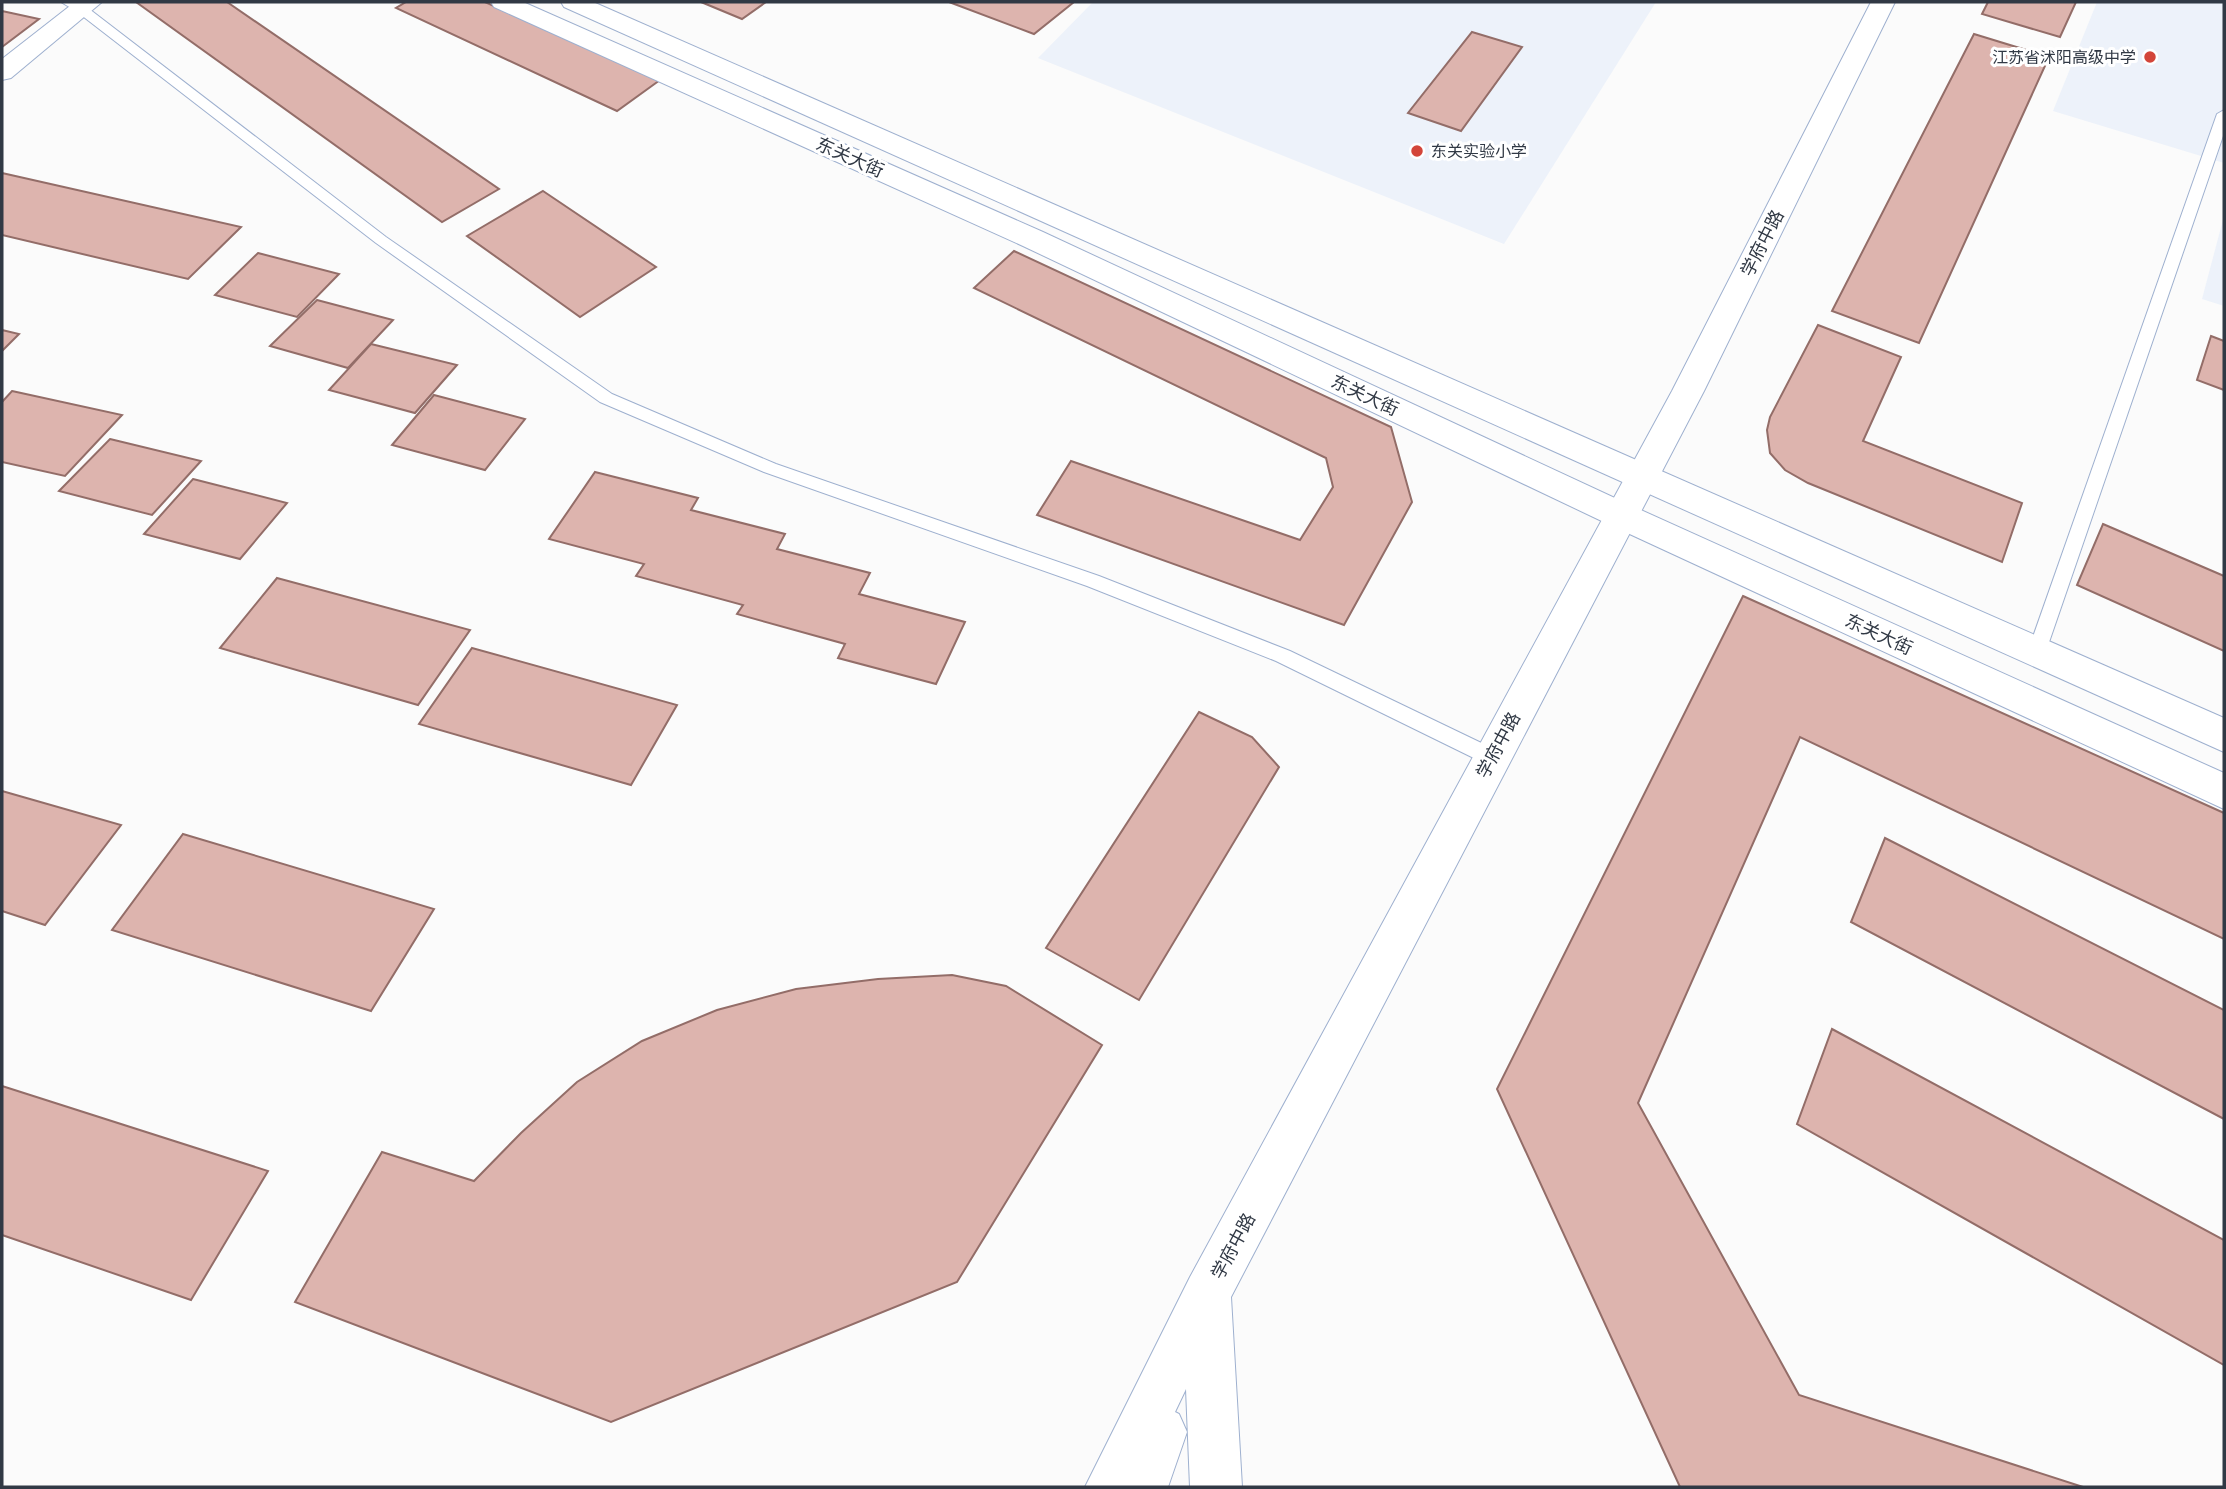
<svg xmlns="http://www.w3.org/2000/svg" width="2226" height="1489" font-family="'PT Sans','Noto Sans SC',sans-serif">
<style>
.built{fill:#edf2fa}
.building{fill:#ddb4ae;stroke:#936d68;stroke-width:2}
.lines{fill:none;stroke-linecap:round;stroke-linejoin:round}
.lane-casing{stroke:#9eb0cf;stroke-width:2}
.street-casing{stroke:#9eb0cf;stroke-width:2}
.secondary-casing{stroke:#9eb0cf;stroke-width:2}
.lane{fill:#fff;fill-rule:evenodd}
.street{fill:#fff;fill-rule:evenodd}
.secondary{fill:#fff;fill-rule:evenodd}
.poi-dot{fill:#d34539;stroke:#fff;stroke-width:2.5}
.labels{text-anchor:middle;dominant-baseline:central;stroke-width:6;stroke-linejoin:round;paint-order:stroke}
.far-poi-label{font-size:16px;fill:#313945;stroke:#fff;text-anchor:end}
.street-label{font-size:18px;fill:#313945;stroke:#fff}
</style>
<rect width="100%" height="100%" fill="#fbfbfb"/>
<g class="built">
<path d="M1093,2H1656L1504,244L1038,58Z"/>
<path d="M2097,2H2224V163L2053,111Z"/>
<path d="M2224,216V306L2202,299Z"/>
</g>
<g class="building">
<path d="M136,2H227L499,189L442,222Z"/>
<path d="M406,2H485L660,80L617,111L396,8Z"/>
<path d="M701,2H766L742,19Z"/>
<path d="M949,2H1074L1034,34Z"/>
<path d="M1988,2H2076L2060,37L1982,14Z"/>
<path d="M2,11L39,19L2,47Z"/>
<path d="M1472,32L1522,47L1461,131L1408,113Z"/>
<path d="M1974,34L2049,57L1919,343L1832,311Z"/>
<path d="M2,173L241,227L188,279L2,235Z"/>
<path d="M543,191L656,267L580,317L467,236Z"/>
<path d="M1014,251L1391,427L1412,502L1344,625L1037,515L1071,461L1300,540L1333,487L1326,458L974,288Z"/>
<path d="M258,253L339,274L297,317L215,295Z"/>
<path d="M317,300L393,320L348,368L270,346Z"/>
<path d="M1818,325L1901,357L1863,441L2022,503L2002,562L1808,483L1785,470L1770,453L1767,430L1770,417Z"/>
<path d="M2,330L19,334L2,351Z"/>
<path d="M2211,336L2224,341V390L2197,380Z"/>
<path d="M371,344L457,365L415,413L329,390Z"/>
<path d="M12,391L122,415L65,476L2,462V402Z"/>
<path d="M434,395L525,419L485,470L392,445Z"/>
<path d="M110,439L201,461L152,515L59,491Z"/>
<path d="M595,472L698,498L691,510L785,534L777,549L870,573L859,594L965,622L936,684L838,658L845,644L737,614L743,605L636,576L644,564L549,539Z"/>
<path d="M193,479L287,503L240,559L144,534Z"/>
<path d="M2103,524L2224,576V651L2077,585Z"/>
<path d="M277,578L470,630L418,705L220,648Z"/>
<path d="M1743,596L2224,813V939L1800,737L1638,1103L1799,1395L2083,1487H1680L1497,1089Z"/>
<path d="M472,648L677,705L631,785L419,724Z"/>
<path d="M1199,712L1252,737L1279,767L1139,1000L1046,948Z"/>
<path d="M2,791L121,825L45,925L2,911Z"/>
<path d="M183,834L434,909L371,1011L112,930Z"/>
<path d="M1885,838L2224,1010V1119L1851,922Z"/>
<path d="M952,975L1006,986L1102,1045L957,1282L611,1422L295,1302L382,1152L474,1181L521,1133L577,1082L642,1041L717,1010L796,989L878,979Z"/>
<path d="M1832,1029L2224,1240V1365L1797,1124Z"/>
<path d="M2,1086L268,1171L191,1300L2,1235Z"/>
</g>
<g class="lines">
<defs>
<g id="lane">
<path d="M61,2H77L84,5L386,237L612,394L776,464L1099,576L1290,651L1498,751L1501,757L1498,763L1491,765L1484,763L1276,661L1087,586L764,472L600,402L376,243L76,11Z"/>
<path d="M2224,110V133L2046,651L2044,656L2037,659L2030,656L2028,651L2217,114Z"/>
</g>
<g id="street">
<path d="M75,2H102L11,78L2,80V59Z"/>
<path d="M491,2H523L1043,232L1632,506L2224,773V809L1608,524L1023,246L494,7Z"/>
<path d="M561,2H593L2224,718V752L564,7Z"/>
</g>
<path id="secondary" d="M1871,2H1895L1704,391L1231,1297L1242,1487H1190L1186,1389L1175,1412L1179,1414L1187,1432L1168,1487H1085L1190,1277L1672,391Z"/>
</defs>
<use href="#lane" class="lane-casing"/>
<use href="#street" class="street-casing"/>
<use href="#secondary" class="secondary-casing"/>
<use href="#lane" class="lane"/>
<use href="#street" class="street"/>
<use href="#secondary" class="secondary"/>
</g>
<g class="poi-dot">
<circle cx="2150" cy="57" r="7"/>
<circle cx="1417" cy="151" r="7"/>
</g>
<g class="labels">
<g class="far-poi-label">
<text x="2136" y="57">江苏省沭阳高级中学</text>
<text x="1431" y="151" text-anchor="start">东关实验小学</text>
</g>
<g class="street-label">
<text transform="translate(850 157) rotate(24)">东关大街</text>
<text transform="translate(1762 243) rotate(-63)">学府中路</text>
<text transform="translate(1365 395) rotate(25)">东关大街</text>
<text transform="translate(1879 634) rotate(25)">东关大街</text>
<text transform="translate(1498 745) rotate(-62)">学府中路</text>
<text transform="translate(1233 1246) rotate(-62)">学府中路</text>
</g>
</g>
<rect width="2226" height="1489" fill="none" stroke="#313945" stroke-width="7"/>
</svg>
